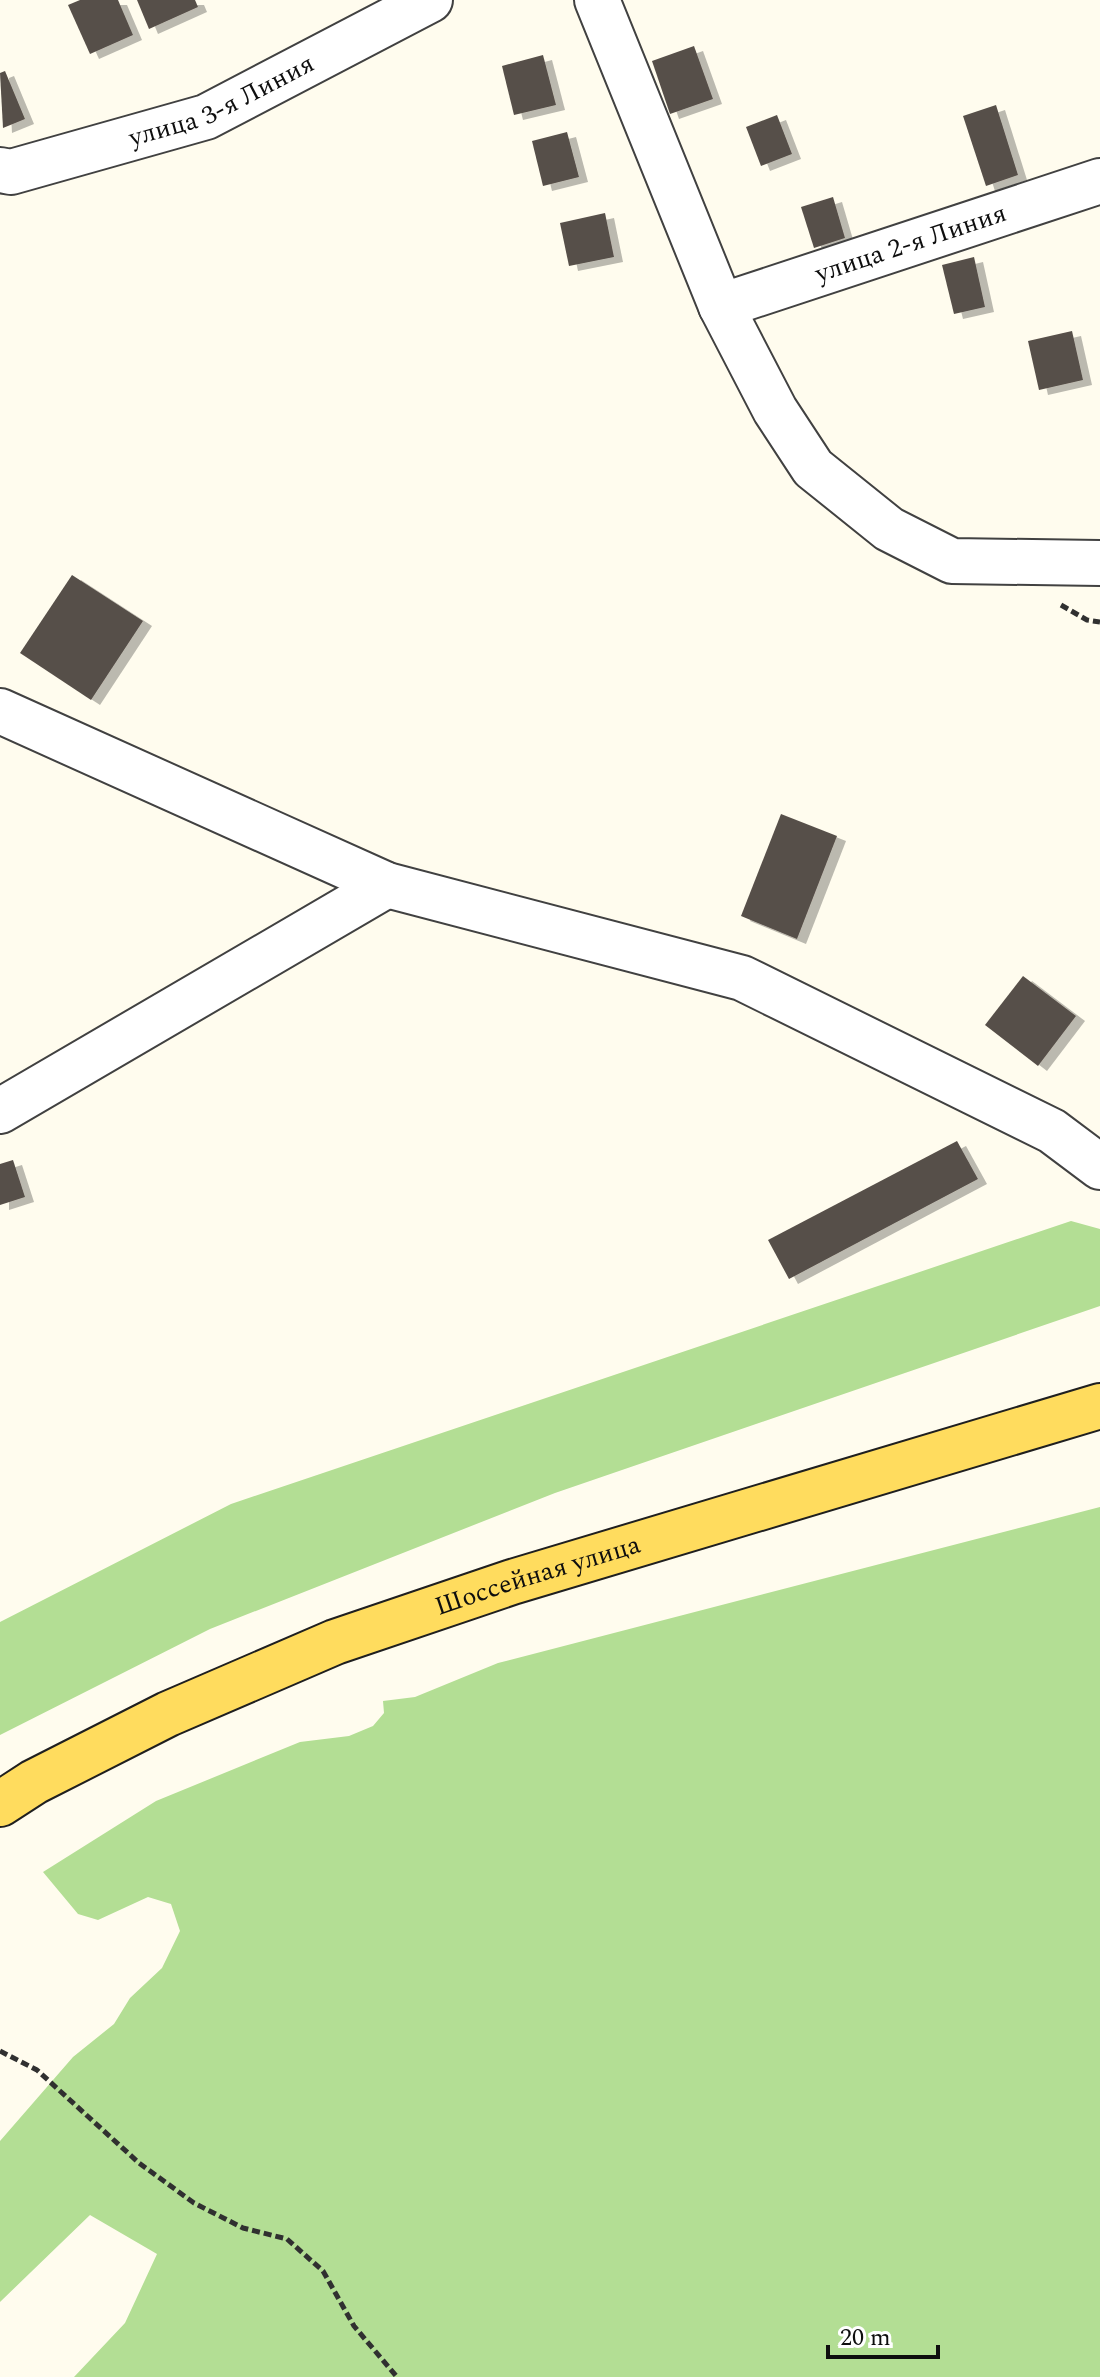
<svg xmlns="http://www.w3.org/2000/svg" width="1100" height="2377" font-family="Spectral,serif">
<style>
.forest{fill:#b3de94}
.building{fill:#574f49;filter:url(#shadow)}
.lines{fill:none;stroke-linecap:round;stroke-linejoin:round}
.minor-casing{stroke:#414141;stroke-width:48}
.major-casing{stroke:#1f1f1f;stroke-width:48}
.path{stroke:#303030;stroke-width:5;stroke-dasharray:8 4;stroke-linecap:butt}
.minor{stroke:#fff;stroke-width:44}
.major{stroke:#ffdc5e;stroke-width:44}
.labels{text-anchor:middle;dominant-baseline:central;stroke-width:8;stroke-linejoin:round;paint-order:stroke}
.street-label{font-size:26px;fill:#0e0e0e;stroke:#fff}
</style>
<defs>
<filter id="shadow"><feDropShadow dx="9" dy="5" stdDeviation="0" flood-color="#0004"/></filter>
</defs>
<rect width="100%" height="100%" fill="#fffcee"/>
<g class="forest">
<path d="M1071,1221L1100,1229V1306L555,1493L210,1629L0,1735V1622L231,1504Z"/>
<path d="M1100,1507V2377H74L125,2323L157,2254L90,2215L0,2302V2141L73,2057L114,2024L130,1998L162,1968L180,1931L171,1904L148,1897L98,1920L78,1914L43,1872L156,1801L300,1742L349,1736L373,1726L384,1713L383,1701L415,1697L498,1663Z"/>
</g>
<g class="building">
<path d="M80,0H118L133,35L90,54L68,5Z"/>
<path d="M137,0H195L198,7L149,29Z"/>
<path d="M694,46L713,99L670,114L652,61Z"/>
<path d="M543,55L556,105L514,115L502,66Z"/>
<path d="M5,71L25,119L3,128L0,73Z"/>
<path d="M996,105L1018,175L986,186L963,116Z"/>
<path d="M777,115L792,154L761,166L746,127Z"/>
<path d="M567,132L579,177L543,186L532,141Z"/>
<path d="M833,197L845,238L814,248L801,207Z"/>
<path d="M605,213L614,257L569,266L560,223Z"/>
<path d="M974,257L985,307L954,314L942,265Z"/>
<path d="M1072,331L1083,380L1039,390L1028,341Z"/>
<path d="M72,575L143,621L91,700L20,653Z"/>
<path d="M781,814L837,836L797,939L741,916Z"/>
<path d="M1023,976L1076,1016L1038,1066L985,1025Z"/>
<path d="M957,1141L978,1179L789,1279L768,1240Z"/>
<path d="M13,1160L25,1197L0,1205V1164Z"/>
</g>
<g class="lines">
<defs>
<g id="minor">
<path d="M597,0L721,306L775,410L813,468L889,529L952,561L1100,563"/>
<path id="s1" d="M0,170L11,172L206,117L430,0"/>
<path id="s2" d="M721,306L1100,181"/>
<path d="M0,711L387,885L742,978L1052,1131L1100,1167"/>
<path d="M0,1111L387,885"/>
</g>
<g id="major">
<path id="s3" d="M0,1804L34,1782L168,1714L335,1642L512,1582L1100,1406"/>
</g>
</defs>
<use href="#minor" class="minor-casing"/>
<use href="#major" class="major-casing"/>
<g class="path">
<path d="M1061,605L1087,620L1100,622"/>
<path d="M0,2051L37,2070L139,2163L194,2203L243,2228L287,2239L323,2271L354,2326L397,2377"/>
</g>
<use href="#minor" class="minor"/>
<use href="#major" class="major"/>
</g>
<g class="labels">
<g class="street-label">
<text stroke="none"><textPath href="#s1" startOffset="234">улица 3-я Линия</textPath></text>
<text stroke="none"><textPath href="#s2" startOffset="200">улица 2-я Линия</textPath></text>
<text stroke="none"><textPath href="#s3" startOffset="586">Шоссейная улица</textPath></text>
</g>
</g>
<path d="M828 2345v12h110v-12" fill="none" stroke="#0e0e0e" stroke-width="4"/>
<text x="840" y="2345" font-size="24" fill="#0e0e0e" stroke="#ffffff" stroke-width="6" paint-order="stroke">20 m</text>
</svg>
